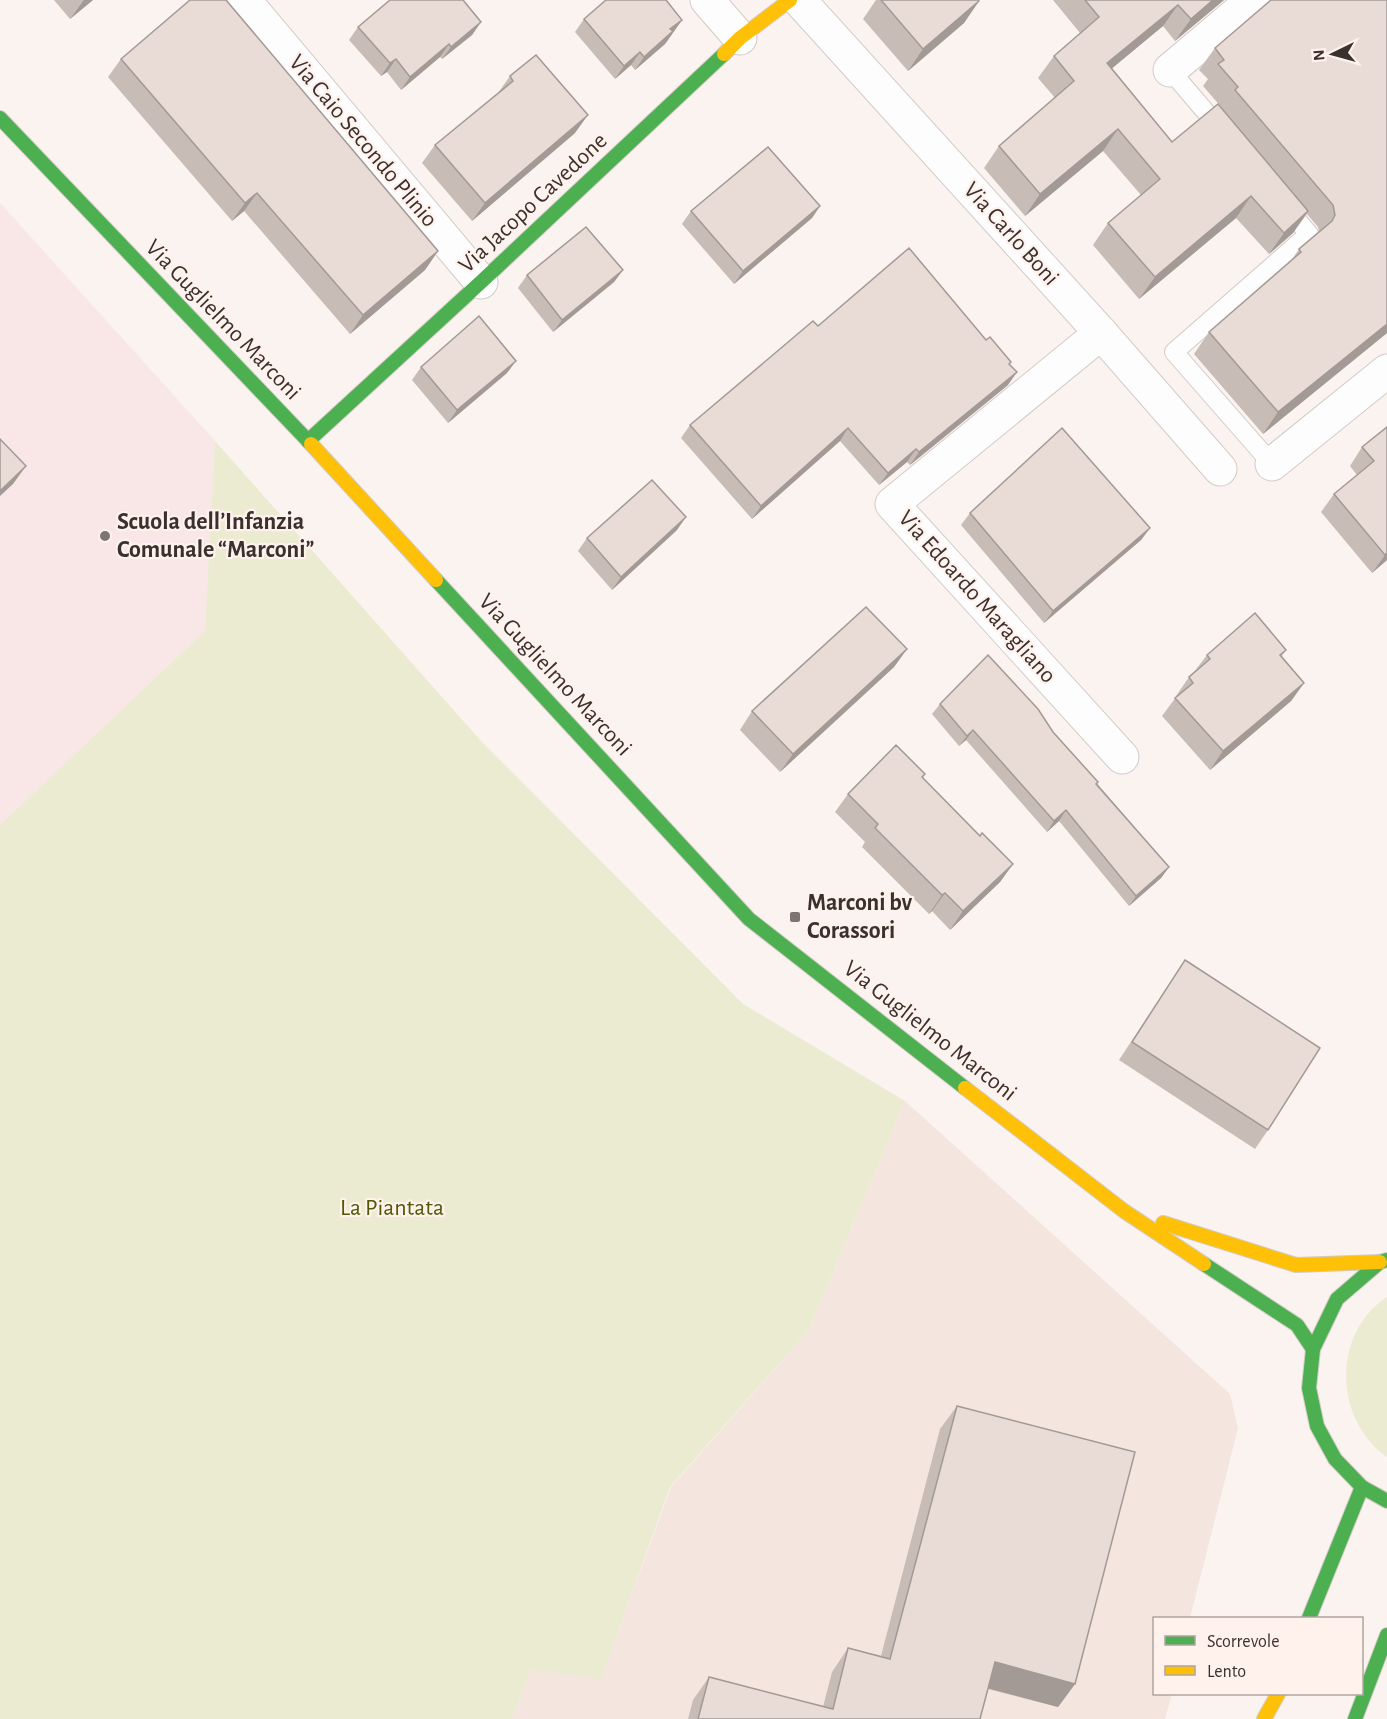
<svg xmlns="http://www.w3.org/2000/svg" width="1387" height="1719" font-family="'Alegreya Sans',sans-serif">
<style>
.built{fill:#f5e5df}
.education{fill:#f9e6e6}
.green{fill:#eaebd1}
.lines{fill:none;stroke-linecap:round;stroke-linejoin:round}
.lane-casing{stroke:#d3cbc8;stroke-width:20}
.street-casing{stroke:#d3cbc8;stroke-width:35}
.fast-casing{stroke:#d3cbc8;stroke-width:16}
.slow-casing{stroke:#d3cbc8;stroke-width:16}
.lane{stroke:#fefdfd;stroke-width:18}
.street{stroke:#fefdfd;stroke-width:33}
.fast{stroke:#4caf50;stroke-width:14}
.slow{stroke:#ffc107;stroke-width:14}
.wall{fill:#c8bcb7}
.shaded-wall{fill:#a39995}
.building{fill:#e9dbd5;stroke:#a39995;stroke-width:1.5}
.poi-dot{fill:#7e7572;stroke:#fff1ec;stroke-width:2}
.labels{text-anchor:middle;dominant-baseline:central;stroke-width:4.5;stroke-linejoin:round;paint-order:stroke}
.street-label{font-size:24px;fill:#3a312e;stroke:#fff1ec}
.poi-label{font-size:24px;font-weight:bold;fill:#3a312e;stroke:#fff1ec;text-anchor:start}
.park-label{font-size:24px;fill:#515906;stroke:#fff1ec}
</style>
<rect width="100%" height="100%" fill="#fbf3f0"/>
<path class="built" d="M905,1101L1230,1394L1238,1428L1190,1618H1154V1694H1172L1165,1719H512L531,1670L601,1678L671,1487L809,1330Z"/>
<path class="education" d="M0,203L215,441L205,631L0,825Z"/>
<g class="green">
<path d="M215,441L481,741L743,1004L905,1101L809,1330L670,1487L601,1679L531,1670L512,1719H0V825L205,631Z"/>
<path d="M1387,1297V1457C1334,1420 1331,1334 1387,1297Z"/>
</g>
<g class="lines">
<defs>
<g id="lane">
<path d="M1170,70L1221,130"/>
<path d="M1272,464L1174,352L1309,234L1285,206"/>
</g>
<g id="street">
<path d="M244,0L481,282"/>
<path d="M707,0L740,38"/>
<path d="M799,0L1101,333L1220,469"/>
<path d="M1170,70L1253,0"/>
<path d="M1101,333L892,504L1122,757"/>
<path d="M1272,464L1387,371"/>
</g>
<g id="fast">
<path d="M0,118L311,444"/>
<path d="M308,441L481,282L724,54"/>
<path d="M436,580L749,919L965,1088"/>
<path d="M1387,1260L1380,1262L1337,1299L1313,1349L1309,1388L1317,1426L1335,1459L1362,1487L1387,1501"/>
<path d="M1204,1264L1297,1325L1313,1349"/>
<path d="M1309,1618L1362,1487"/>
<path d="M1355,1719L1387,1635"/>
</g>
<g id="slow">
<path d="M724,54L740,38L790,0"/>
<path d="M311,444L436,580"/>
<path d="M965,1088L1124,1211L1204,1264"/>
<path d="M1163,1223L1296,1265L1380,1262"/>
<path d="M1264,1719L1278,1694"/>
</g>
</defs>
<use href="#lane" class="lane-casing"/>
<use href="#street" class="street-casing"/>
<use href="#fast" class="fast-casing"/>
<use href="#slow" class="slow-casing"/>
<use href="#lane" class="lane"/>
<use href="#street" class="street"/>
<use href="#fast" class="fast"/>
<use href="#slow" class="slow"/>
</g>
<g class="wall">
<path d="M54,0H93L70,19Z"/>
<path d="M876,0H978L979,1L964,23L908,71L863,19Z"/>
<path d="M1053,0H1224L1175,41L1163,26L1112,68L1172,142L1222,108L1203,86L1208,79L1199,70L1215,48L1387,0V333L1263,434L1194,354L1209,332L1291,261L1299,249L1319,232L1318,227L1307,214L1293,233L1269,254L1236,218L1139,299L1093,245L1108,223L1141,195L1103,151L1025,216L984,168L999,146L1055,98L1038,78L1054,56L1080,33Z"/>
<path d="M584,19L682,20L665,44L635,70L631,65L615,79L575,32Z"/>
<path d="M481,22L472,35L442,59L440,57L401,90L387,72L381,76L349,40L358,27Z"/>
<path d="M121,59L438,251L425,270L350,334L244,211L232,221L108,77Z"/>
<path d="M510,76L575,133L472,221L422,163L435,145L498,93Z"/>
<path d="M820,206L812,218L734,284L682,224L691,211Z"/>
<path d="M623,270L614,282L553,332L518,288L527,275Z"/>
<path d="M818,326L986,340L1011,362L1010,364L1008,385L910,465L907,462L879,485L840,441L752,519L681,438L690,425Z"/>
<path d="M421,367L507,373L448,423L412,380Z"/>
<path d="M1387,427V560L1372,573L1321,512L1334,494L1357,475L1350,466L1362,447Z"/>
<path d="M970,513L1150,528L1141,540L1044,623L961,525Z"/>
<path d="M677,530L612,590L578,551L587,538Z"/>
<path d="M907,649L894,667L780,772L740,730L752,711Z"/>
<path d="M1286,650L1282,656L1304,683L1291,701L1210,770L1162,716L1176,697V696L1189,677L1194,672L1207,655Z"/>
<path d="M940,704L1053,732L1169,867L1161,878L1129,906L1059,821L1047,832L966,740L959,746L932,714Z"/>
<path d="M925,774L923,778L980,836L1013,864L1000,882L950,930L932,911L929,914L862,847L865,842L835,812L848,794Z"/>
<path d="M1185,960L1268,1130L1255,1149L1119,1060Z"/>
<path d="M957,1406L1075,1684L1058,1707L988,1689L980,1719H688L693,1700L709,1677L823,1707L832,1672L848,1648L881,1656L940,1429Z"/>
</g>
<g class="shaded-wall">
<path d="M84,0H93L70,19Z"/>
<path d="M1213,0H1224L1175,41L1191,19Z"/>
<path d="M979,1L964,23L908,71L923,49Z"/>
<path d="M1178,5L1163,26L1092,85L1107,63Z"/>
<path d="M682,20L665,44L635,70L644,57L670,29Z"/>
<path d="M481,22L472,35L442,59L451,47Z"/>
<path d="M449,44L440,57L401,90L410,77Z"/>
<path d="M640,52L631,65L615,79L624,66Z"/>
<path d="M396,59L387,72L381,76L390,63Z"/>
<path d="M588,115L575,133L472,221L485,203Z"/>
<path d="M1118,129L1103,151L1025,216L1040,194Z"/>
<path d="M257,193L244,211L232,221L245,203Z"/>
<path d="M1251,196L1236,218L1139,299L1155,277Z"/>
<path d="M820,206L812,218L734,284L743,271Z"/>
<path d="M1308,211L1293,233L1269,254L1284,233Z"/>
<path d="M438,251L425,270L350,334L363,315Z"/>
<path d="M623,270L614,282L553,332L562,320Z"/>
<path d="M1387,324V333L1263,434L1278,412Z"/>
<path d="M516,361L507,373L448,423L457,410Z"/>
<path d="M1017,372L1008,385L910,465L919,452Z"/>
<path d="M848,428L840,441L752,519L761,506Z"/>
<path d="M916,449L907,462L879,485L888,473Z"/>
<path d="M26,466L13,484L0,496V491Z"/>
<path d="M686,517L677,530L612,590L621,577Z"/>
<path d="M1150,528L1141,540L1044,623L1053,611Z"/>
<path d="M1387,553V560L1372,573L1385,555Z"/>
<path d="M907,649L894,667L780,772L793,754Z"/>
<path d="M1304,683L1291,701L1210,770L1223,751Z"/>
<path d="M973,730L966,740L959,746L967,736Z"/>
<path d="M1066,810L1059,821L1047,832L1054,821Z"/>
<path d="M1013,864L1000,882L950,930L963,911Z"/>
<path d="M1169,867L1161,878L1129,906L1136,896Z"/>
<path d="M945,893L932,911L929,914L942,895Z"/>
<path d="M995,1662L1075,1684L1058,1707L979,1686Z"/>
</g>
<g class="building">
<path d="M190,0H226L438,251L363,315L257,193L245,203L121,59Z"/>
<path d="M390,0H463L481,22L451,47L449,44L410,77L396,59L390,63L358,27Z"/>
<path d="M606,0H666L682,20L670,29L673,31L644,57L640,52L624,66L584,19Z"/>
<path d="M881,0H978L979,1L923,49Z"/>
<path d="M1085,0H1213L1191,19L1178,5L1107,63L1172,142L1218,104L1308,211L1284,233L1251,196L1155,277L1108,223L1160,179L1118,129L1040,194L999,146L1074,81L1054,56L1099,17Z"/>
<path d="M1271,0H1387V324L1278,412L1209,332L1301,252L1299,249L1332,221L1335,215L1333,205L1235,90L1238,87L1218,64L1224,60L1215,48Z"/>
<path d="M536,55L588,115L485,203L435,145L513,81L510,76Z"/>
<path d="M768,147L820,206L743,271L691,211Z"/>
<path d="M586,227L623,270L562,320L527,275Z"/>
<path d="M909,248L986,340L990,337L1011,362L1009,364L1017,372L919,452L916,449L888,473L848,428L761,506L690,425L813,321L818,326Z"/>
<path d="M479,316L516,361L457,410L421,367Z"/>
<path d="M1387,427V553L1385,555L1334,494L1374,461L1362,447Z"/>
<path d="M1062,428L1150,528L1053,611L970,513Z"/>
<path d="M0,439L26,466L0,491Z"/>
<path d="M652,480L686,517L621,577L587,538Z"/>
<path d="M866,607L907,649L793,754L752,711Z"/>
<path d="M1255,613L1286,650L1280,655L1304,683L1223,751L1175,698L1193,683L1189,677L1210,659L1207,655Z"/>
<path d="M988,655L1038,709L1053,732L1098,782L1096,784L1169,867L1136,896L1066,810L1054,821L973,730L967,736L940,704Z"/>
<path d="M896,745L925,774L922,777L980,836L982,833L1013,864L963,911L945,893L942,895L875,828L878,824L848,794Z"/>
<path d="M1185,960L1320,1048L1268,1130L1132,1042Z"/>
<path d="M957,1406L1135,1452L1075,1684L995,1662L980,1719H698L709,1677L833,1709L848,1648L890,1659Z"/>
</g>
<g class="poi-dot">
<circle cx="105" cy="536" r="6"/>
<rect x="789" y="911" width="12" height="12" rx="3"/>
</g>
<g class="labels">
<g class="street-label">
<text transform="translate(363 141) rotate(50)">Via Caio Secondo Plinio</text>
<text transform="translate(533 203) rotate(-43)">Via Jacopo Cavedone</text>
<text transform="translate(1011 234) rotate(48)">Via Carlo Boni</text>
<text transform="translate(223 320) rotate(46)">Via Guglielmo Marconi</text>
<text transform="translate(977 597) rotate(48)">Via Edoardo Maragliano</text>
<text transform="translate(555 675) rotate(47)">Via Guglielmo Marconi</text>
<text transform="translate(930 1031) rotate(38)">Via Guglielmo Marconi</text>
</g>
<g class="poi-label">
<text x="117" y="522">Scuola dell’Infanzia<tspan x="117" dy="28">Comunale “Marconi”</tspan></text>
<text x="807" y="903">Marconi bv<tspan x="807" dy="28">Corassori</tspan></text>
</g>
<g class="park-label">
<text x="392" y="1208">La Piantata</text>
</g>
</g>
<rect x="1153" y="1617" width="210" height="78" fill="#fff1ec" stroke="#b0a4a0" stroke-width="1.5"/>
<rect x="1165" y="1636" width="30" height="9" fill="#4caf50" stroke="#b0a4a0" stroke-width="1.5"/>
<text x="1207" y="1647" font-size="18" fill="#3a312e">Scorrevole</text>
<rect x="1165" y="1666" width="30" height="9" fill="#ffc107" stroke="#b0a4a0" stroke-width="1.5"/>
<text x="1207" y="1677" font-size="18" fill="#3a312e">Lento</text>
<g transform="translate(1333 54) rotate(265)" stroke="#fff1ec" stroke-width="4.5" paint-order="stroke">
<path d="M0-4.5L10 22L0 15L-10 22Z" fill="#3a312e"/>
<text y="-9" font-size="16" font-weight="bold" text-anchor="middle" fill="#3a312e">N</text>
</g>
</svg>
